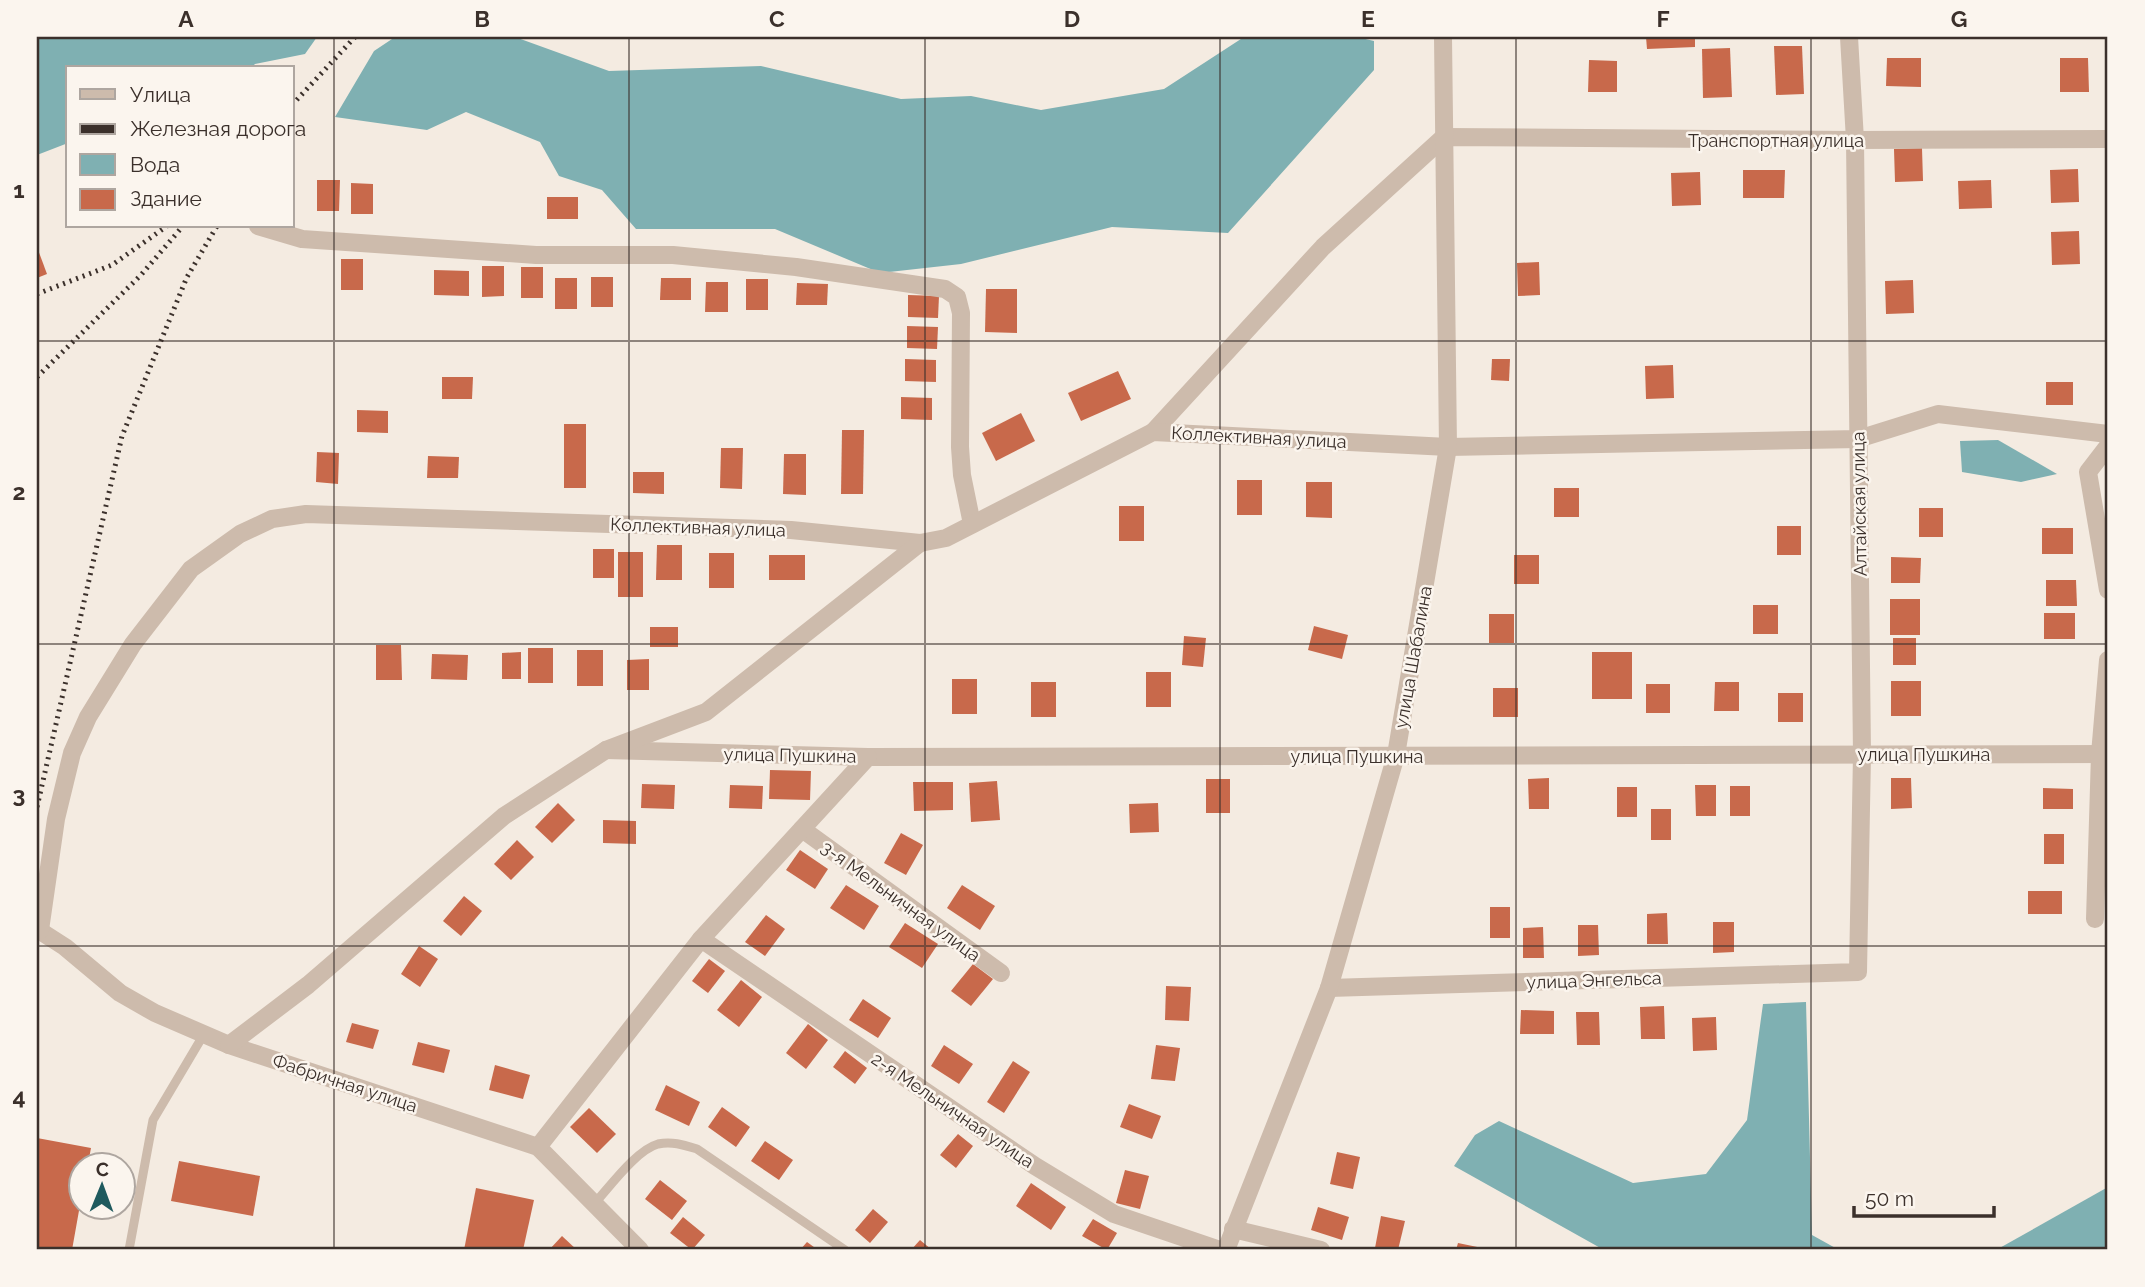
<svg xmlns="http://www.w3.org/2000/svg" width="2145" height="1287" font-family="Raleway,sans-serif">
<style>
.water{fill:#7fb0b2}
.building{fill:#c8694b}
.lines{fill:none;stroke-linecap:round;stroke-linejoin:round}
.lane{stroke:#cdbbac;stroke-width:9}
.street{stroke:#cdbbac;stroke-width:18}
.rail{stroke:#3b302b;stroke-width:5;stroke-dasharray:2 5;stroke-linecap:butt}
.grid{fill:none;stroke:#3b302b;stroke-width:2;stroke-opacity:0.55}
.labels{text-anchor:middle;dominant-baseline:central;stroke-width:5;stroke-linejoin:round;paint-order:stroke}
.street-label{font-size:18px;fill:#3b302b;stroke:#fbf5ee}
.neatline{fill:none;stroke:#3b302b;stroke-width:2.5}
.grid-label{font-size:23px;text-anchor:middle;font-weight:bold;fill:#3b302b}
</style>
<rect width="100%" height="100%" fill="#f4ebe1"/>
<g class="water">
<path d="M37,37H317L305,54L255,64L251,68H68V143L37,155Z"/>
<path d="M395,37H515L609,71L761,66L901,99L971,96L1041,110L1164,89L1244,37H1357L1374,41V70L1228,233L1112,227L961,264L880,273L775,229H636L602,190L559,176L540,142L466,112L427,130L335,117L374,51Z"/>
<path d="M1998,440L2057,474L2021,482L1962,472L1960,441Z"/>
<path d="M1806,1002L1812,1235L1839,1250H1604L1454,1166L1475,1135L1499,1121L1633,1183L1706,1174L1747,1120L1763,1004Z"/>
<path d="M2108,1187V1250H1996Z"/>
</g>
<g class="building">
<path d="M1646,37H1695V47L1647,49Z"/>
<path d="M1774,46H1802L1804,94L1776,95Z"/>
<path d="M1730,48L1732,97L1703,98L1702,49Z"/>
<path d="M1887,58H1921V87L1886,86Z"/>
<path d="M2060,58H2088L2089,92H2060Z"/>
<path d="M1589,60L1617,61V92H1588Z"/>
<path d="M1922,148L1923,181L1895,182L1894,149Z"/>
<path d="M2078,169L2079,202L2051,203L2050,170Z"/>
<path d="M1743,170H1785L1784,198H1743Z"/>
<path d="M1700,172L1701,205L1672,206L1671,173Z"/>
<path d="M317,180H340L339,211H317Z"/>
<path d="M1991,180L1992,208L1959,209L1958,181Z"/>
<path d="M351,183L373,184V214H351Z"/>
<rect x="547" y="197" width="31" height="22"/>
<path d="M2079,231L2080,264L2052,265L2051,232Z"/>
<path d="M37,247L47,274L37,278Z"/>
<rect x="341" y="259" width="22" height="31"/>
<path d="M1539,262L1540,295L1518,296L1517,263Z"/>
<path d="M482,266H504V296L482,297Z"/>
<rect x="521" y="267" width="22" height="31"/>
<path d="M434,270L469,271V296L434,295Z"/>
<rect x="591" y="277" width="22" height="30"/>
<rect x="555" y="278" width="22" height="31"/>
<path d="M661,278H691V300H660Z"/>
<rect x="746" y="279" width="22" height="31"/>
<path d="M1913,280L1914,313L1886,314L1885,281Z"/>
<path d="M706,282H728V312H705Z"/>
<path d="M797,283L828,284L827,305H796Z"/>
<path d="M986,289H1017V333L985,332Z"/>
<path d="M908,295L939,296L938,318L908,317Z"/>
<path d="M907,326L938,327L937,349L907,348Z"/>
<path d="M905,359L936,360V382L905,381Z"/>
<path d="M1492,359H1510L1509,381L1491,380Z"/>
<path d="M1673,365L1674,398L1646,399L1645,366Z"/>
<path d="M1118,371L1131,399L1081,421L1068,393Z"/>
<path d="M442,377H473L472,399H442Z"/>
<rect x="2046" y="382" width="27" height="23"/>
<path d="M901,397L932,398V420L901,419Z"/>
<path d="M357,410L388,411V433L357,432Z"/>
<path d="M1021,413L1035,441L996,461L982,433Z"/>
<rect x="564" y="424" width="22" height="64"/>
<path d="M842,430H864L863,494H841Z"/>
<path d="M721,448H743L742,489L720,488Z"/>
<path d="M317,452L339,453L338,484L316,482Z"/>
<path d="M784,454H806V495L783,494Z"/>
<path d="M428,456L459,457L458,478H427Z"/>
<path d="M633,472H664V494L633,493Z"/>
<rect x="1237" y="480" width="25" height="35"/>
<path d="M1306,482H1332V518L1306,517Z"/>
<rect x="1554" y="488" width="25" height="29"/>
<rect x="1119" y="506" width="25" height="35"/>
<rect x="1919" y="508" width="24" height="29"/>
<rect x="1777" y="526" width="24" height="29"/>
<rect x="2042" y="528" width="31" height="26"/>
<path d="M657,545H682V580H656Z"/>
<rect x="593" y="549" width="21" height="29"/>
<rect x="618" y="552" width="25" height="45"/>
<rect x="709" y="553" width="25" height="35"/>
<rect x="769" y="555" width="36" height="25"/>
<rect x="1514" y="555" width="25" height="29"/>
<path d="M1891,557L1921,558L1920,583H1891Z"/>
<path d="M2046,580H2076L2077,606H2046Z"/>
<rect x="1890" y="599" width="30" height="36"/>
<rect x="1753" y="605" width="25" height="29"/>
<rect x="2044" y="613" width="31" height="26"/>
<rect x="1489" y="614" width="25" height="29"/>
<path d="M1314,626L1348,635L1342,659L1308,650Z"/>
<rect x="650" y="627" width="28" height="20"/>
<path d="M1184,636L1206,638L1203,667L1182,665Z"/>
<rect x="1893" y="638" width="23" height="27"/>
<path d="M376,645H401L402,680H376Z"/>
<rect x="528" y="648" width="25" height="35"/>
<rect x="577" y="650" width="26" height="36"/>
<path d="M521,652V679H502V653Z"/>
<rect x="1592" y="652" width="40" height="47"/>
<path d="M432,654L468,655L467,680L431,679Z"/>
<path d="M649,659V690H627V660Z"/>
<rect x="1146" y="672" width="25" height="35"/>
<rect x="952" y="679" width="25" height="35"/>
<rect x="1891" y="681" width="30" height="35"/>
<rect x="1031" y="682" width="25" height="35"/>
<path d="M1715,682H1739V711H1714Z"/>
<rect x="1646" y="684" width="24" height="29"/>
<rect x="1493" y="688" width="25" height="29"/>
<rect x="1778" y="693" width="25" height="29"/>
<path d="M770,770L811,771L810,800L769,799Z"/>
<path d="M1549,778V809H1529L1528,779Z"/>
<path d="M1891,778H1911L1912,808L1891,809Z"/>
<rect x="1206" y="779" width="24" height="34"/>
<path d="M997,781L1000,820L971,822L969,783Z"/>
<path d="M913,782H953V810L914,811Z"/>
<path d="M642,784L675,785L674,809L641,808Z"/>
<path d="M730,785L763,786L762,809L729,808Z"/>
<path d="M1695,785H1716V816H1696Z"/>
<rect x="1730" y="786" width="20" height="30"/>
<rect x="1617" y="787" width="20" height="30"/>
<path d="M2043,788L2073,789V809H2043Z"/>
<path d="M558,803L575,820L552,843L535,827Z"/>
<path d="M1158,803L1159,832L1130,833L1129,804Z"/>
<rect x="1651" y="809" width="20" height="31"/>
<path d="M603,820L636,821V844L603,843Z"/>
<path d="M901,833L923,845L906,875L884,863Z"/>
<rect x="2044" y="834" width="20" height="30"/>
<path d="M517,840L534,857L511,880L494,864Z"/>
<path d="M800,850L828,869L815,889L786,870Z"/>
<path d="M846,885L879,906L864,930L830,908Z"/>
<path d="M962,885L995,906L980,930L947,908Z"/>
<rect x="2028" y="891" width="34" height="23"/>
<path d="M464,896L482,911L461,936L443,921Z"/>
<rect x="1490" y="907" width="20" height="31"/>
<path d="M1667,913L1668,944H1647V914Z"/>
<path d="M766,915L785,929L765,956L745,942Z"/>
<path d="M1713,922H1734V952L1713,953Z"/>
<path d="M905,923L938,944L922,968L889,947Z"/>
<path d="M1578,925H1598L1599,955L1578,956Z"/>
<path d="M1543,927L1544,958H1523V928Z"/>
<path d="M419,946L438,959L420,987L401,974Z"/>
<path d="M709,959L725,971L708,993L692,981Z"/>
<path d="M973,964L993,979L971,1006L951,991Z"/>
<path d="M741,980L762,997L739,1027L717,1010Z"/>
<path d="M1166,986L1191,987L1189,1021L1165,1020Z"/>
<path d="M863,999L891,1018L878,1038L849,1020Z"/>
<path d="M1664,1006L1665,1039H1641L1640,1007Z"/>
<path d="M1521,1010L1554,1011V1034H1520Z"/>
<path d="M1576,1012H1599L1600,1045H1577Z"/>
<path d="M1716,1017L1717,1050L1693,1051L1692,1018Z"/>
<path d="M352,1023L379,1030L373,1049L346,1042Z"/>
<path d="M808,1024L828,1040L806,1069L786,1053Z"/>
<path d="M418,1042L450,1050L444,1073L412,1065Z"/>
<path d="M944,1045L973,1064L959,1084L931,1066Z"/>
<path d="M1156,1045L1180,1048L1175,1081L1151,1079Z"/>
<path d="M845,1051L867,1068L855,1084L833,1067Z"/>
<path d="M1013,1061L1030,1072L1004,1113L987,1102Z"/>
<path d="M495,1065L530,1075L523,1099L489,1090Z"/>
<path d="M666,1085L700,1102L689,1126L655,1110Z"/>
<path d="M1129,1104L1161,1116L1152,1139L1120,1127Z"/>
<path d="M722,1107L750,1127L736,1147L708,1127Z"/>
<path d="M589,1108L616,1134L597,1153L570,1127Z"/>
<path d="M958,1134L973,1146L956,1168L940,1155Z"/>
<path d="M37,1138L91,1148L88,1164H80V1205L72,1250H37Z"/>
<path d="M765,1141L793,1160L779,1180L751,1161Z"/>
<path d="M1337,1152L1360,1157L1353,1189L1330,1184Z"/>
<path d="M179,1161L260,1176L253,1216L171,1201Z"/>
<path d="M1125,1170L1149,1176L1140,1209L1116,1203Z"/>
<path d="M660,1180L687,1201L672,1220L645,1199Z"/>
<path d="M1031,1183L1066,1207L1051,1230L1016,1206Z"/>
<path d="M476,1188L534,1200L523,1250H464Z"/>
<path d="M1318,1207L1349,1217L1342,1240L1311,1230Z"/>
<path d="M873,1209L888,1222L870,1243L855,1230Z"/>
<path d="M1381,1216L1405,1221L1398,1250L1375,1248Z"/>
<path d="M683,1217L705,1235L692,1250L670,1233Z"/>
<path d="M1093,1219L1117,1233L1107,1250L1082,1236Z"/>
<path d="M562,1236L577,1250H549Z"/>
<path d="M920,1240L932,1250H911Z"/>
<path d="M807,1242L818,1250H800Z"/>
<path d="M1458,1243L1487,1249V1250H1456Z"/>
</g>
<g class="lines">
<g class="lane">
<path d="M593,1205C609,1188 636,1150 658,1144C672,1141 684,1145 697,1149L845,1250"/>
<path d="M129,1250L153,1120L204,1034"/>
</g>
<g class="street">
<path d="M258,226L302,239L536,255H673L796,267L945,289L957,297L961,313L960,447L962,475L972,524"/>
<path d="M1153,432L1323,247L1444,137L1855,140L2108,139"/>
<path d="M2108,446L2088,472L2108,590"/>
<path d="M606,750L868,757L2108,754"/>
<path d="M802,829L1001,973"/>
<path d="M2095,919L2100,754L2108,660"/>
<path d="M37,929L65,947L120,993L155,1013L229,1045L538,1147L640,1250"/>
<path d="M40,930L56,819L72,753L88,717L133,644L191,569L240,534L272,519L306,514L791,530L920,543L946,538L1153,432L1448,447L1858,439L1938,414L2108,434"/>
<path d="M701,939L1035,1166L1114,1214L1220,1250"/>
<path d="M1329,988L1858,972L1862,754L1855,140L1849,37"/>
<path d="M229,1045L308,985L504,816L606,750L706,712L920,543"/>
<path d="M538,1147L701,939L868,757"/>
<path d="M1233,1229L1321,1250"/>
<path d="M1226,1250L1329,988L1396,755L1448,447L1443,37"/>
</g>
<g class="rail">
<path d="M292,105L355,37"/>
<path d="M37,294L112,265L167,226"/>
<path d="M37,377L141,275L183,226"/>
<path d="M37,807L122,436L187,277L217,226"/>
</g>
</g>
<path class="grid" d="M334,37V1250M629,37V1250M925,37V1250M1220,37V1250M1516,37V1250M1811,37V1250M37,341H2108M37,644H2108M37,946H2108"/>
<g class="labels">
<g class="street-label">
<text x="1776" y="140">Транспортная улица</text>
<text transform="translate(1259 437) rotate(3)">Коллективная улица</text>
<text transform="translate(1859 504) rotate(-91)">Алтайская улица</text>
<text transform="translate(698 527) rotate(2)">Коллективная улица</text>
<text transform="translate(1413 657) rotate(-80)">улица Шабалина</text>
<text x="1924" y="754">улица Пушкина</text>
<text transform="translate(790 755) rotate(1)">улица Пушкина</text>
<text x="1357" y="756">улица Пушкина</text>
<text transform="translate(901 901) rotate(36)">3-я Мельничная улица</text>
<text transform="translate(1594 980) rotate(-2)">улица Энгельса</text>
<text transform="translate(345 1083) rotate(18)">Фабричная улица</text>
<text transform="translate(953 1110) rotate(34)">2-я Мельничная улица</text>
</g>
</g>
<rect width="2145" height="1287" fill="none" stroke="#fbf5ee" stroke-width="77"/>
<rect x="66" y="66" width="228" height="161" fill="#fbf5ee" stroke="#aea6a0" stroke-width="2"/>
<rect x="80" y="89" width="35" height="10" fill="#cdbbac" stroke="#aea6a0" stroke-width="2"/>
<text x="130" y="102" font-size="21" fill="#3b302b">Улица</text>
<rect x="80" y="124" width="35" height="10" fill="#3b302b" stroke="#aea6a0" stroke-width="2"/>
<text x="130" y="136" font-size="21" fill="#3b302b">Железная дорога</text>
<rect x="80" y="154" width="35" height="21" fill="#7fb0b2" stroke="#aea6a0" stroke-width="2"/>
<text x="130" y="172" font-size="21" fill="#3b302b">Вода</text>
<rect x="80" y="189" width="35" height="21" fill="#c8694b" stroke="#aea6a0" stroke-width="2"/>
<text x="130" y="206" font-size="21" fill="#3b302b">Здание</text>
<g transform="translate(102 1186) rotate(1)"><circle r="33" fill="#fbf5ee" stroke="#aea6a0" stroke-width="2"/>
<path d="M0-5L12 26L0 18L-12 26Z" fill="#1f5a5e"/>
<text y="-10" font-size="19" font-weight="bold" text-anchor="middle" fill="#3b302b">С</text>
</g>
<path d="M1854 1206v10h140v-10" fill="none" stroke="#3b302b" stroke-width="3.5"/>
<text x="1865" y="1206" font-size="21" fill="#3b302b" stroke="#fbf5ee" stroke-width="5" paint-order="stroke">50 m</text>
<rect x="38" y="38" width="2068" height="1210" class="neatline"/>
<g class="grid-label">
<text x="186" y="27">A</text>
<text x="482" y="27">B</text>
<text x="777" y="27">C</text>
<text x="1072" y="27">D</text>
<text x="1368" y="27">E</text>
<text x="1663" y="27">F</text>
<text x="1959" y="27">G</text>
<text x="19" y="198">1</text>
<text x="19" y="500">2</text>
<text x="19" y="803">3</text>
<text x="19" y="1105">4</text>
</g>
</svg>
